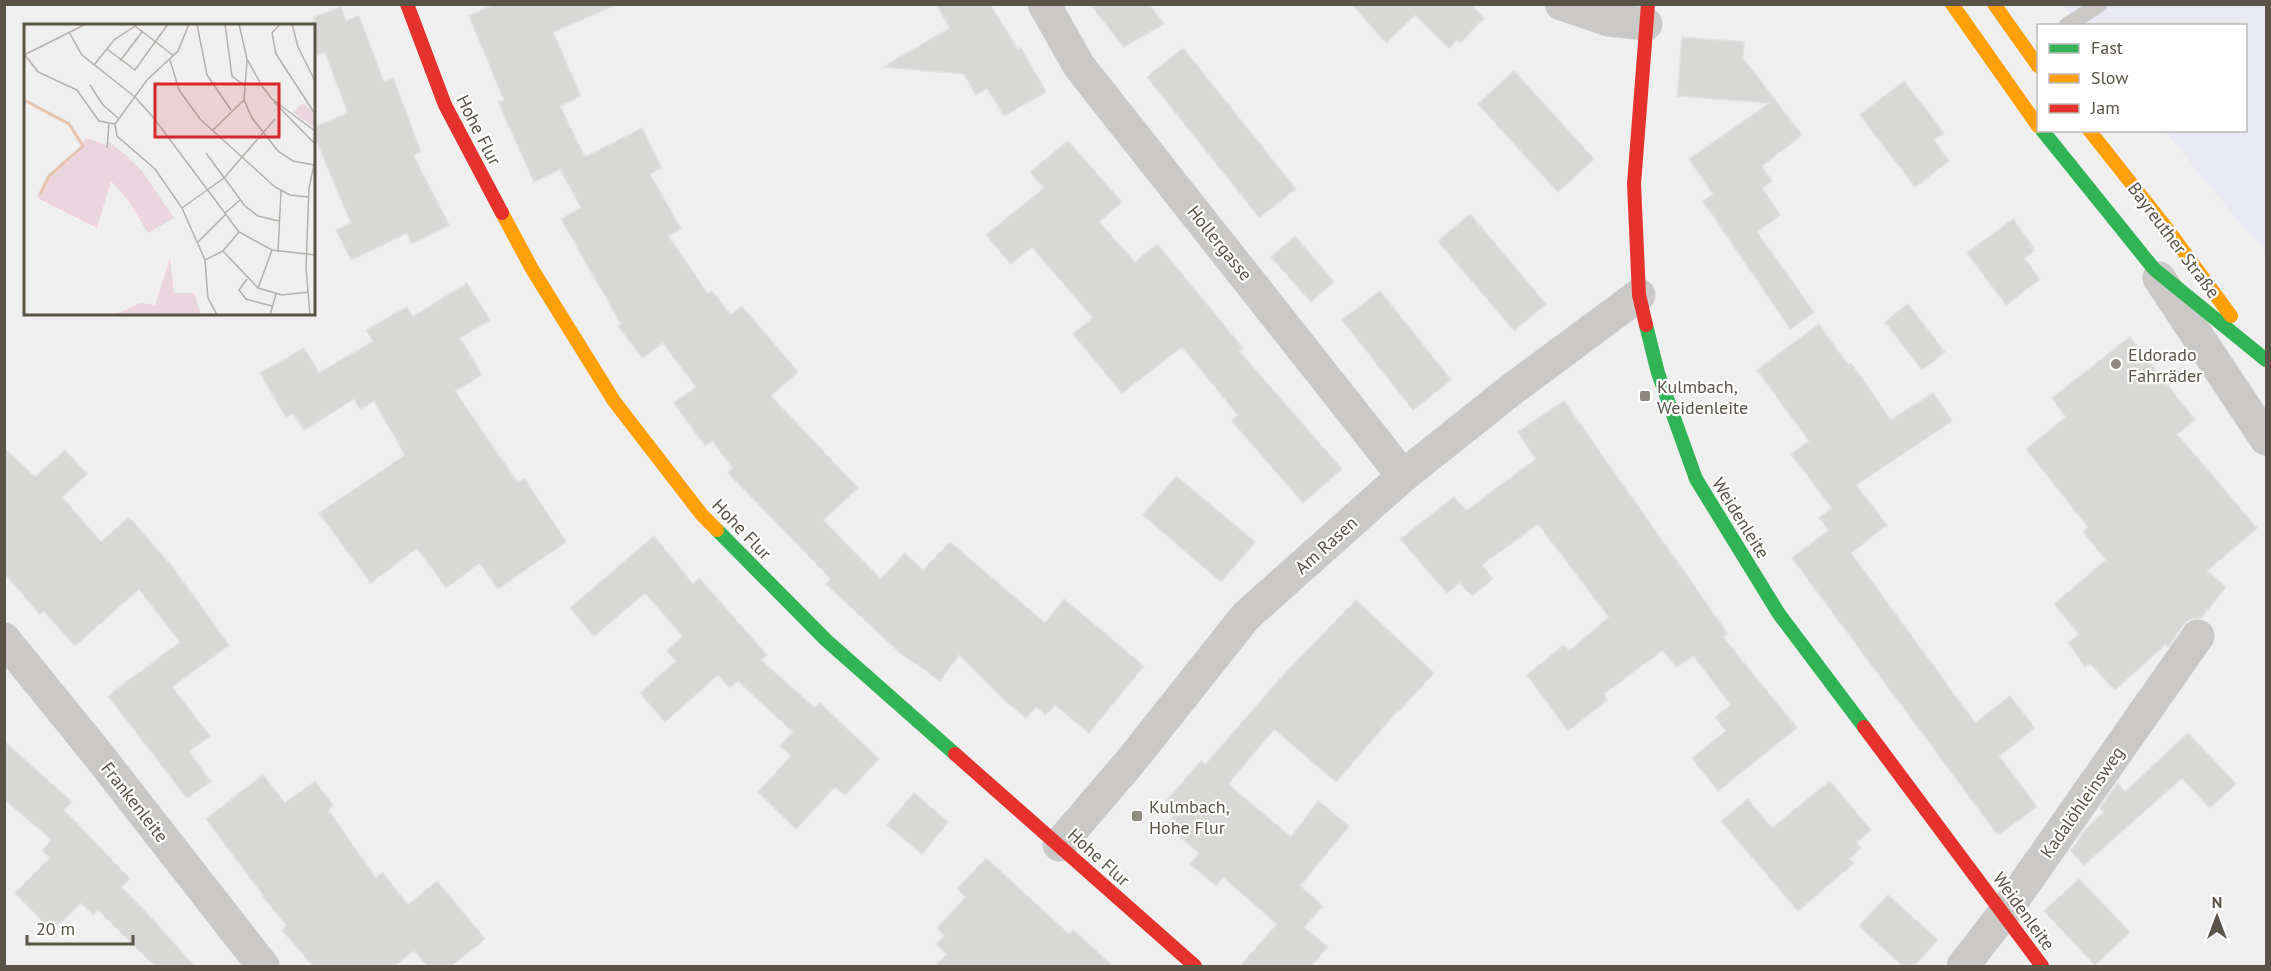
<svg xmlns="http://www.w3.org/2000/svg" width="2271" height="971" font-family="'PT Sans',sans-serif">
<style>
.commercial{fill:#e8e9f2}
.building{fill:#d8d8d7;stroke:#e2e1e0;stroke-width:1.5}
.lines{fill:none;stroke-linecap:round;stroke-linejoin:round}
.lane{stroke:#cac9c7;stroke-width:16}
.street{stroke:#cac9c7;stroke-width:33}
.fast{stroke:#30b455;stroke-width:14}
.slow{stroke:#ff9f0a;stroke-width:14}
.jam{stroke:#e5322d;stroke-width:14}
.poi-dot{fill:#8e8a82;stroke:#fff;stroke-width:2}
.labels{text-anchor:middle;dominant-baseline:central;stroke-width:4.5;stroke-linejoin:round;paint-order:stroke}
.street-label{font-size:18px;fill:#595348;stroke:#fff}
.poi-label{font-size:18px;fill:#595348;stroke:#fff;text-anchor:start}
.inset-river{fill:none;stroke:#e6c4ae;stroke-width:3}
.inset-road{fill:none;stroke:#b3b1ac;stroke-width:1.5}
.view{fill:#d62828;fill-opacity:0.15;stroke:#d62828;stroke-width:3}
.inset-edge{fill:none;stroke:#595348;stroke-width:3}
</style>
<rect width="100%" height="100%" fill="#efefef"/>
<path class="commercial" d="M2063,5H2266V250L2235,217L2165,131L2246,130V26L2080,25Z"/>
<g class="building">
<path d="M495,4H618L553,32L581,96L560,106L585,157L642,128L662,168L650,174L681,229L668,236L708,294L712,291L731,315L742,306L798,372L771,396L858,488L823,520L881,579L905,553L923,570L950,542L1045,623L1064,599L1144,666L1089,733L1055,705L1046,715L1036,707L1026,718L1004,700L959,655L940,681L898,651L826,584L831,579L728,473L733,468L712,441L705,446L674,403L696,387L663,343L642,358L618,326L621,324L561,219L581,208L560,169L534,182L498,102L504,100L469,16Z"/>
<path d="M936,4H990L1018,50L1021,48L1046,92L1004,116L987,88L976,95L964,74L883,67L950,28Z"/>
<path d="M1090,4H1149L1164,24L1124,47Z"/>
<path d="M1352,4H1470L1484,18L1460,43L1457,40L1449,48L1415,15L1386,43Z"/>
<path d="M341,7L346,21L359,16L384,82L393,78L421,152L413,155L449,225L412,244L407,233L351,260L336,230L351,223L314,135V127L348,113L325,52L314,57V17Z"/>
<path d="M1682,37L1744,42L1743,58L1802,135L1762,166L1772,181L1762,188L1780,215L1757,232L1814,312L1790,329L1703,201L1713,194L1689,159L1770,103L1677,96Z"/>
<path d="M1183,48L1296,189L1259,217L1147,77Z"/>
<path d="M1514,71L1594,159L1558,192L1478,104Z"/>
<path d="M1904,81L1944,133L1934,140L1949,161L1915,187L1860,115Z"/>
<path d="M1068,141L1122,202L1099,222L1135,262L1157,244L1243,348L1239,351L1342,469L1303,503L1232,421L1238,415L1182,347L1122,393L1073,334L1093,318L1032,247L1011,264L986,235L1044,188L1030,172Z"/>
<path d="M1470,214L1546,304L1514,331L1438,241Z"/>
<path d="M2013,219L2035,250L2024,258L2040,279L2006,305L1967,253Z"/>
<path d="M1295,236L1334,282L1311,302L1271,257Z"/>
<path d="M467,283L490,320L460,338L482,375L455,391L518,483L525,479L566,542L498,589L480,563L446,588L417,548L371,583L319,513L405,455L374,401L360,409L354,399L304,430L293,413L286,417L260,373L304,348L319,373L373,341L366,330L407,307L413,317Z"/>
<path d="M1380,291L1451,380L1413,410L1342,320Z"/>
<path d="M1908,304L1945,352L1922,370L1885,322Z"/>
<path d="M1819,324L1848,365L1851,363L1891,420L1933,393L1952,421L1856,485L1887,525L1851,553L1975,723L2010,696L2035,728L1999,756L2037,807L1998,835L1792,558L1829,530L1819,518L1832,508L1791,454L1809,441L1757,370Z"/>
<path d="M2130,337L2195,420L2177,434L2257,528L2207,571L2226,587L2201,618L2190,619L2183,625L2168,647L2166,644L2115,690L2090,664L2085,667L2068,643L2079,634L2054,604L2106,560L2083,532L2088,527L2026,449L2066,417L2052,398Z"/>
<path d="M1564,401L1728,634L1723,637L1797,728L1718,791L1692,758L1726,731L1715,717L1731,705L1694,656L1676,667L1663,650L1604,694L1607,700L1568,731L1527,675L1564,645L1569,651L1609,617L1538,524L1482,565L1493,579L1472,596L1460,583L1447,593L1400,539L1454,497L1466,511L1536,459L1518,432Z"/>
<path d="M4,448L35,477L65,450L87,474L62,497L101,542L129,517L174,569L229,645L172,687L210,736L189,751L211,782L187,798L108,696L180,642L139,589L75,646L44,611L40,614L4,573Z"/>
<path d="M1176,476L1255,542L1221,582L1143,515Z"/>
<path d="M654,536L693,584L699,578L767,655L761,660L815,708L820,703L879,759L845,795L835,787L796,829L758,792L791,756L780,746L793,732L738,681L730,688L718,675L665,722L640,693L676,661L667,651L683,636L645,593L594,636L570,608Z"/>
<path d="M1356,600L1434,673L1399,711L1398,710L1336,782L1274,729L1228,784L1291,837L1318,801L1349,826L1300,886L1323,906L1304,927L1328,947L1311,966H1240L1277,924L1223,877L1216,886L1190,864L1199,853L1166,825L1178,811L1166,801L1201,761L1205,765L1285,673Z"/>
<path d="M2188,733L2236,784L2210,808L2182,778L2084,865L2071,851L2086,829L2104,812L2100,808L2118,783L2125,792Z"/>
<path d="M4,741L72,802L64,810L130,879L121,887L147,913L194,966H155L98,910L93,915L81,903L52,931L15,893L50,858L42,850L52,840L4,799Z"/>
<path d="M263,775L285,803L315,781L333,805L328,810L376,878L383,873L408,905L437,881L485,939L451,966H427L414,951L394,966H313L282,930L287,926L263,897L264,896L206,819Z"/>
<path d="M1830,781L1871,830L1857,842L1861,848L1849,859L1854,863L1798,911L1721,821L1748,799L1772,828Z"/>
<path d="M914,793L948,822L922,854L887,825Z"/>
<path d="M986,858L1069,934L1073,930L1113,966H935L947,954L936,944L945,936L937,928L966,897L957,889Z"/>
<path d="M2079,879L2130,932L2095,965L2044,911Z"/>
<path d="M1888,895L1938,940L1914,966H1903L1859,926Z"/>
</g>
<g class="lines">
<path class="lane" d="M2066,26L2100,4"/>
<g class="street">
<path d="M1044,4L1079,66L1403,476"/>
<path d="M1561,4L1608,20L1646,24"/>
<path d="M2159,278L2266,439"/>
<path d="M4,639L99,756L263,966"/>
<path d="M1059,845L1130,762L1246,616L1403,476L1511,390L1639,295"/>
<path d="M1963,966L2004,913L2198,636"/>
</g>
<g class="fast">
<path d="M2042,130L2154,269L2266,360"/>
<path d="M1646,325L1658,373L1696,479L1779,614L1864,727"/>
<path d="M717,530L826,640L955,754"/>
</g>
<g class="slow">
<path d="M1952,4L2038,126"/>
<path d="M1994,4L2038,66"/>
<path d="M2089,130L2165,226L2231,316"/>
<path d="M502,213L532,269L614,401L702,515L717,530"/>
</g>
<g class="jam">
<path d="M407,4L445,105L502,213"/>
<path d="M1646,325L1639,295L1634,184L1648,4"/>
<path d="M1864,727L2042,966"/>
<path d="M955,754L1195,966"/>
</g>
</g>
<g class="poi-dot">
<circle cx="2116" cy="364" r="6"/>
<rect x="1639" y="390" width="12" height="12" rx="3"/>
<rect x="1131" y="810" width="12" height="12" rx="3"/>
</g>
<g class="labels">
<g class="street-label">
<text transform="translate(479 130) rotate(63)">Hohe Flur</text>
<text transform="translate(2174 240) rotate(53)">Bayreuther Straße</text>
<text transform="translate(1220 243) rotate(51)">Hollergasse</text>
<text transform="translate(1741 518) rotate(58)">Weidenleite</text>
<text transform="translate(742 529) rotate(46)">Hohe Flur</text>
<text transform="translate(1326 545) rotate(-42)">Am Rasen</text>
<text transform="translate(135 802) rotate(52)">Frankenleite</text>
<text transform="translate(2082 802) rotate(-55)">Kadalöhleinsweg</text>
<text transform="translate(1099 857) rotate(42)">Hohe Flur</text>
<text transform="translate(2024 911) rotate(54)">Weidenleite</text>
</g>
<g class="poi-label">
<text x="2128" y="354">Eldorado<tspan x="2128" dy="21">Fahrräder</tspan></text>
<text x="1657" y="386">Kulmbach,<tspan x="1657" dy="21">Weidenleite</tspan></text>
<text x="1149" y="806">Kulmbach,<tspan x="1149" dy="21">Hohe Flur</tspan></text>
</g>
</g>
<g transform="translate(24 24)">
<rect width="291" height="291" fill="#efefef"/>
<path d="M279,79L291,90V104L269,88ZM62,114L83,121L85,118L103,132L118,147L150,194L124,209L104,176L87,157L73,204L15,175L13,172L24,152L49,133ZM146,234L150,269H170L177,291H90L116,279L131,281Z" fill="#ecd5df"/>
<path class="inset-river" d="M0,76L45,100L59,122L25,152L16,170"/>
<path class="inset-road" d="M173,0L183,51L207,86M201,0L208,52L221,62M215,0L223,35L238,62L248,75L291,107M256,0L248,9L252,30L291,90M268,0L274,23L291,57M111,2L150,32M45,8L58,31L111,73L129,93L215,208L248,226L291,231M83,25L111,46L144,0M0,31L62,0M1,31L14,48L53,66L75,97L91,100M146,36L155,66L176,95L251,163L266,171L284,173M223,36L220,76L228,94L254,127L269,137L290,141M96,37L118,8M70,41L90,16L114,0M66,61L79,81L94,94M250,78L291,120M91,100L93,112L131,145L158,184L181,236L184,274L193,291M91,100L123,56L154,27L165,0M189,106L220,76M83,124L85,100M182,129L221,182L234,192L255,197M158,184L200,154L251,95M200,190L216,176M173,219L201,191M199,227L234,264L258,271L285,268M254,228L257,167M181,236L199,227L215,208M223,255L215,266L222,275L248,282M234,264L248,226M246,291L252,270M286,291L282,244L285,164L291,136"/>
<path class="view" d="M131,60H255V113H131Z"/>
<rect width="291" height="291" class="inset-edge"/>
</g>
<rect width="2271" height="971" fill="none" stroke="#595348" stroke-width="12"/>
<rect x="2037" y="24" width="210" height="108" fill="#ffffff" stroke="#bdbab6" stroke-width="1.5"/>
<rect x="2049" y="44" width="30" height="9" fill="#30b455" stroke="#bdbab6" stroke-width="1.5"/>
<text x="2091" y="54" font-size="18" fill="#595348">Fast</text>
<rect x="2049" y="74" width="30" height="9" fill="#ff9f0a" stroke="#bdbab6" stroke-width="1.5"/>
<text x="2091" y="84" font-size="18" fill="#595348">Slow</text>
<rect x="2049" y="104" width="30" height="9" fill="#e5322d" stroke="#bdbab6" stroke-width="1.5"/>
<text x="2091" y="114" font-size="18" fill="#595348">Jam</text>
<g transform="translate(2217 917)" stroke="#ffffff" stroke-width="4.5" paint-order="stroke">
<path d="M0-4.5L10 22L0 15L-10 22Z" fill="#595348"/>
<text y="-9" font-size="16" font-weight="bold" text-anchor="middle" fill="#595348">N</text>
</g>
<path d="M27 935v9h106v-9" fill="none" stroke="#595348" stroke-width="3"/>
<text x="36" y="935" font-size="18" fill="#595348" stroke="#ffffff" stroke-width="4.5" paint-order="stroke">20 m</text>
</svg>
